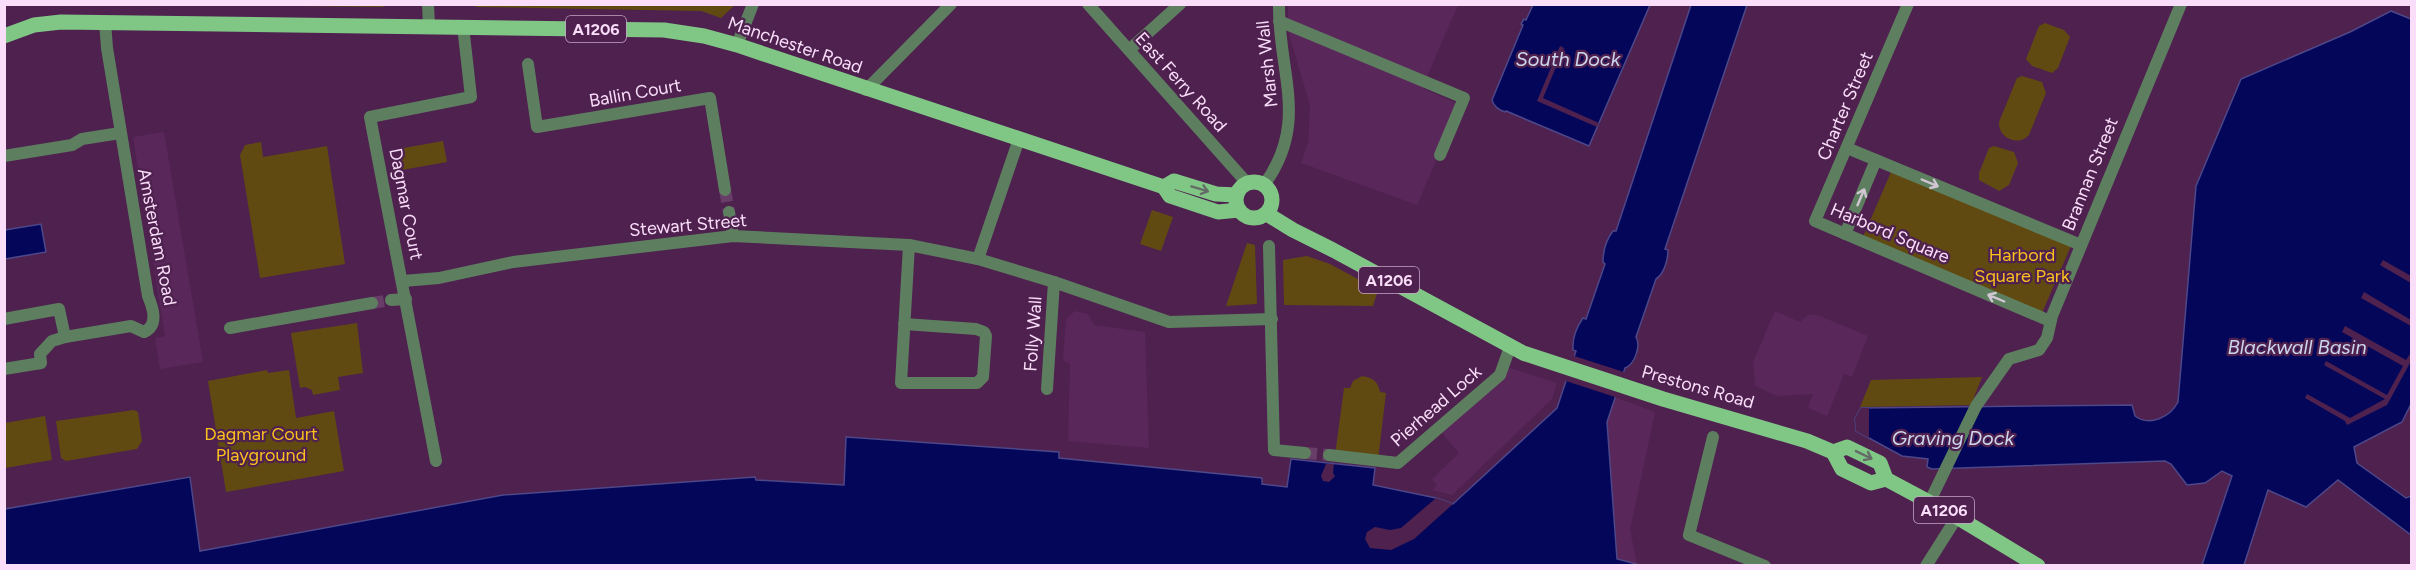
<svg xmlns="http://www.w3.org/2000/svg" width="2416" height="570" font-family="Figtree,sans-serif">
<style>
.built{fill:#5a275b}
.green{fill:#604a12}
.water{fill:#040759;stroke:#4e4789;stroke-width:1.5}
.pier{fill:#4e214f}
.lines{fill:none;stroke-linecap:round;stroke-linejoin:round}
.minor-tunnel{stroke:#683d68;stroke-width:12;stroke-dasharray:12 6;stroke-linecap:butt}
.minor{stroke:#5d7f60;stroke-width:12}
.tertiary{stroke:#5d7f60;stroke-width:12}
.primary{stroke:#80c786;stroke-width:15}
.oneway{stroke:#d2c6d3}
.oneway2{stroke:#646c68}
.labels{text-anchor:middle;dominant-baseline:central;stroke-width:4.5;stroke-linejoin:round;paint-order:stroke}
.shield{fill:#4e214f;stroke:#c6a5c6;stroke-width:1.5}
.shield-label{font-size:16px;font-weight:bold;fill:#f9ddf9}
.street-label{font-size:18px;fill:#f9ddf9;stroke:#4e214f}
.park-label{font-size:18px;fill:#fac11d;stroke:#4e214f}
.water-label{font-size:20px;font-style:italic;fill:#ccd6ed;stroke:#4e214f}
</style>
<rect width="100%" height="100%" fill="#4e214f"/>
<g class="built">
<path d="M1288,5H1458L1422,88L1460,105L1417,205L1301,163L1308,143L1310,105L1288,31Z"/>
<path d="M164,132L203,362L160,369L155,338L165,336L133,137Z"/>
<path d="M1075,311L1088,314L1094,325L1145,332L1149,448L1068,441L1070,364L1064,361L1063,357L1066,319Z"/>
<path d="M1775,311L1800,322L1808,315L1815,314L1868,336L1852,377L1844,374L1827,416L1808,408L1813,394L1777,396L1755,386L1753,362Z"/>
<path d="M1510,368L1557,383L1552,399L1452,495L1432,490L1437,485L1432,479L1459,453L1440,431Z"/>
<path d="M1615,397L1655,412L1630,530L1637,564L1618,559L1607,422Z"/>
</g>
<g class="green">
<path d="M383,5L384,7L211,5L383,4Z"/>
<path d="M475,5H735L721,18L701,11L476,7Z"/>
<path d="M2045,23L2064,30L2070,37L2058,68L2052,73L2032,66L2026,59L2039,26Z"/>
<path d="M2022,76L2042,82L2046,93L2029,135C2018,147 1998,138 1999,122L2017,78Z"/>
<path d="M443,141L447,162L402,170L398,149Z"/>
<path d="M261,142L263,157L327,146L345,264L260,278L240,155L245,145Z"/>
<path d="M1994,146L2014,152L2018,163L2009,185L1999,191L1979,180V173L1989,148Z"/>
<path d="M1891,172L2071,246L2042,313L1863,237Z"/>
<path d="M1152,210L1173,217L1161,251L1140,244Z"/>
<path d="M1247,243L1255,245L1257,304L1226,306Z"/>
<path d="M1307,256L1330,264L1378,290L1373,306L1284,305L1283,260Z"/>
<path d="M357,323L363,373L338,377L340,390L313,395L312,390L305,387L300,388L291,333Z"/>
<path d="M267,370L268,373L289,370L296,418L334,411L344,471L226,492L208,381Z"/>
<path d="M1362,376C1373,378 1378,381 1380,392L1386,393L1378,460L1335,455L1344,388H1350L1353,381Z"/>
<path d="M1982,377L1971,405L1860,407L1871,380Z"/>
<path d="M134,410L138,412L142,441L137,449L66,461L61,458L56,421Z"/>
<path d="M45,416L52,460L5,468V423Z"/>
</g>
<g class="water">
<path d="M1533,5H1650L1589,146L1506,111L1505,112C1499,110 1494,107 1492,100L1523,25L1521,24L1524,19L1526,20Z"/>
<path d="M1691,5H1747L1665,249L1668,250C1668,260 1664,274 1656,279L1636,337C1641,346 1635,364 1625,368L1607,422L1617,559L1640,565L5,566V509L190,477L200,551L503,495L755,477L756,480L844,485L846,437L1059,452V458L1262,478V484L1287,487L1291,459L1375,468L1373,485L1436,498L1453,504L1557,408L1576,351L1573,350C1572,338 1576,328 1583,318L1586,319L1605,264L1603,262C1603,251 1606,240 1613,231H1616Z"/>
<path d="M2391,11L2411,19V404L2402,422L2354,447L2357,463L2406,498L2411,496V535L2338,480L2306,507L2268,490L2244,565H2202L2232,476L2222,471L2205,483L2187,485L2171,464L2165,461L1932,469L1927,467L1928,459L1902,456L1856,431L1855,418L1861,408L2132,405L2135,416C2150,427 2170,417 2178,402L2196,186L2241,79L2350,32Z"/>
<path d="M41,224L46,252L5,259V230Z"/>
</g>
<g class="pier">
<path d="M1560,46L1564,48L1543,98L1599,123L1597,127L1537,101Z"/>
<path d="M2383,260L2411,276V283L2380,265Z"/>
<path d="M2364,292L2411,320V326L2361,298Z"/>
<path d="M2345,326L2406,360L2412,351L2411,361L2387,405L2347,425L2345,421L2305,398L2307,394L2350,418L2385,399L2324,365L2326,361L2387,395L2403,366L2342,332Z"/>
<path d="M1571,355L1627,373L1618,398L1563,380Z"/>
<path d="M1861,408H1869V438L1856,431L1855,418Z"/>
<path d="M1326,464H1334L1333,473L1335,476L1329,482L1323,481L1321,476Z"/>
<path d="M1436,498L1453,504L1414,539L1391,550L1370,548L1365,539L1367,532L1375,527L1390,530L1401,528Z"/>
</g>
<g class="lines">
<g class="minor-tunnel">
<path d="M725,190L729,212"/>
<path d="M372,303L391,300"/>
<path d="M1305,453L1329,455"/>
</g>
<g class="minor">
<path d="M428,4L429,26"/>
<path d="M1908,4L1815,221L2050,321"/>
<path d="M1279,21L1464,98L1440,155"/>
<path d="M737,45L753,4"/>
<path d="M1129,50L1180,4"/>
<path d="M528,64L537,127L710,98L725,190"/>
<path d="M866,90L951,4"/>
<path d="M1847,148L2081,245"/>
<path d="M4,156L72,145L82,139L120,133"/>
<path d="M729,212L733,236"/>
<path d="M1845,234L1876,160"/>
<path d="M1269,246L1274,450L1305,453"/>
<path d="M978,259L1019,139"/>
<path d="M403,281L439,278L513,262L733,236L909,245L978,259L1054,282L1169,322L1272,319"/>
<path d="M391,300L406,299"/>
<path d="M4,319L59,309L65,337"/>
<path d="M904,324L976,329L984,332L986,336L983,377L977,383H901L909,245"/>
<path d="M230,328L372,303"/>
<path d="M4,369L41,363L40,354L52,341L65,337L131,326L144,332C159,325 153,308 148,296L107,48L105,22"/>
<path d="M1047,389L1054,282"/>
<path d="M1713,437L1689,535L1765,566"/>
<path d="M1329,455L1398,463L1500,375L1510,347"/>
<path d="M436,461L370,117L471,97L463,26"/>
<path d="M1929,503L1976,406L2009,359L2039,350L2047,338L2052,316L2181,4"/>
<path d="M1926,566L1957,517"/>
</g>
<g class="tertiary">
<path d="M1088,4L1247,183"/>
<path d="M1264,185C1310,122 1278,73 1279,4"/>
</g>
<g class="primary">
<path d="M4,36L34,25L61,22L664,30L704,36L737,45L1155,184L1164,187L1174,181L1216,194L1237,195"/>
<circle cx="1254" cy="200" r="18"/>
<path d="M1164,187L1170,196L1218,212L1239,210"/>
<path d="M1267,214L1293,230L1333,250L1523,353L1663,399L1807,441L1833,452L1842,469L1871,483L1886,479"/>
<path d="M1833,452L1847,447L1880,463L1886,479L1957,517L2038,566"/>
</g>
</g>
<defs><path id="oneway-shaft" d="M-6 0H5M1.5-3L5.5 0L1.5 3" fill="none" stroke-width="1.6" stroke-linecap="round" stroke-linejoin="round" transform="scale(1.5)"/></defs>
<g class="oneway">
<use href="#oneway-shaft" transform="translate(1930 183) rotate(23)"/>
<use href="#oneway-shaft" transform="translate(1861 197) rotate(-67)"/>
<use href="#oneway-shaft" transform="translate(1996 298) rotate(-157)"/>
</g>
<g class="oneway2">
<use href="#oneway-shaft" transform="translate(1200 189) rotate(17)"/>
<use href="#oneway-shaft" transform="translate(1864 455) rotate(26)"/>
</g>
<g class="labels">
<g class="shield">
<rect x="566" y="16" width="60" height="26" rx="4.5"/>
<rect x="1359" y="267" width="60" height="26" rx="4.5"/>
<rect x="1914" y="497" width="60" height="26" rx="4.5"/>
</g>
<g class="shield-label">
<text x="596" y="29">A1206</text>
<text x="1389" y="280">A1206</text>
<text x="1944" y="510">A1206</text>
</g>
<g class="street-label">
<text transform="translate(795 45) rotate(19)">Manchester Road</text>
<text transform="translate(1267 64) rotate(-96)">Marsh Wall</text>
<text transform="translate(1181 82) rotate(48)">East Ferry Road</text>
<text transform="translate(635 93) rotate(-10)">Ballin Court</text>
<text transform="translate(1845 106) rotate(-67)">Charter Street</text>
<text transform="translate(2090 174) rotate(-68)">Brannan Street</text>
<text transform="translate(406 204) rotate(79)">Dagmar Court</text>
<text transform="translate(688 225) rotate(-5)">Stewart Street</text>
<text transform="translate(1890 233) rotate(23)">Harbord Square</text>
<text transform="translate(157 237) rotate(79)">Amsterdam Road</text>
<text transform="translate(1033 334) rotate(-86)">Folly Wall</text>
<text transform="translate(1698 387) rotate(16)">Prestons Road</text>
<text transform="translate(1436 406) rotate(-41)">Pierhead Lock</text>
</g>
<g class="park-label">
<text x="2022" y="255">Harbord<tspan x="2022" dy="21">Square Park</tspan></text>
<text x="261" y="434">Dagmar Court<tspan x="261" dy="21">Playground</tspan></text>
</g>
<g class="water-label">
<text x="1568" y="59">South Dock</text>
<text x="2297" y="347">Blackwall Basin</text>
<text x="1953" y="438">Graving Dock</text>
</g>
</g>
<rect width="2416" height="570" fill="none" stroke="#f9ddf9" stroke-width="12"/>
</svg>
